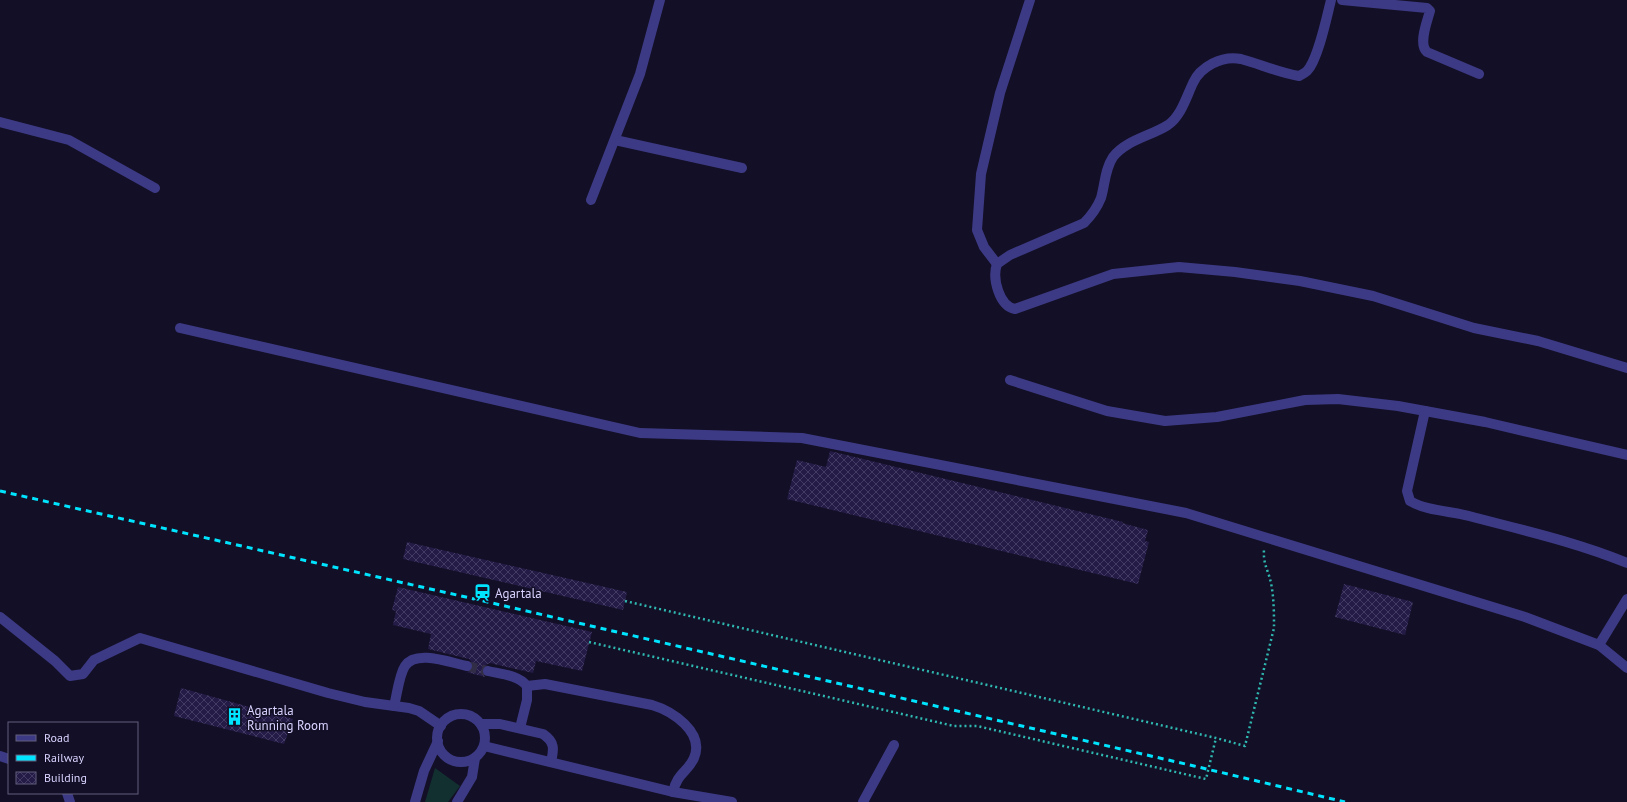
<svg xmlns="http://www.w3.org/2000/svg" width="1627" height="802" font-family="'PT Sans',sans-serif">
<style>
.grass{fill:#12302f}
.building{fill:url(#building-cross-hatch)}
.lines{fill:none;stroke-linecap:round;stroke-linejoin:round}
.minor-tunnel{stroke:#312d47;stroke-width:10;stroke-dasharray:10 5;stroke-linecap:butt}
.path{stroke:#2fb8b0;stroke-width:2.5;stroke-dasharray:2 3;stroke-linecap:butt}
.minor{stroke:#3d3a85;stroke-width:10}
.rail{stroke:#00e5ff;stroke-width:3;stroke-dasharray:6 5;stroke-linecap:butt}
.labels{text-anchor:middle;dominant-baseline:central;stroke-width:3;stroke-linejoin:round;paint-order:stroke}
.poi-label{font-size:13px;fill:#d9d4ff;stroke:#130f26;text-anchor:start}
</style>
<defs>
<pattern id="building-cross-hatch" width="8" height="8" patternUnits="userSpaceOnUse"><rect width="8" height="8" fill="#241b47"/><path d="M0 0l8 8M0 8l8-8" fill="none" stroke="#433b63"/></pattern>
</defs>
<rect width="100%" height="100%" fill="#130f26"/>
<path class="grass" d="M435,768L460,786L448,802H425Z"/>
<g class="building">
<path d="M830,451L1123,522L1122,523L1148,530L1145,541L1149,542L1138,584L787,499L797,460L826,467Z"/>
<path d="M407,542L627,592L623,610L403,559Z"/>
<path d="M1344,584L1413,602L1405,635L1335,617Z"/>
<path d="M398,587L592,632L582,671L536,661L533,673L490,663L483,666L482,669V673L485,677L466,672L471,671L473,667V664L469,659L428,649L431,634L393,625L396,611L392,610Z"/>
<path d="M181,688L293,719L284,744L174,716Z"/>
</g>
<g class="lines">
<path class="minor-tunnel" d="M467,666L488,671"/>
<g class="path">
<path d="M625,601L1216,738L1245,746L1274,628C1274,614 1274,598 1271,583C1268,569 1263,565 1264,549"/>
<path d="M589,642L954,726H977L1206,779L1216,738"/>
</g>
<g class="minor">
<path d="M1331,0C1327,16 1318,60 1307,71C1305,73 1301,75 1299,76C1279,73 1260,64 1241,59C1222,55 1200,67 1193,83C1186,98 1181,116 1168,125C1151,136 1126,140 1113,157C1105,169 1105,184 1101,198C1097,208 1092,215 1084,223L1010,255L997,264C992,278 999,306 1015,309L1113,274L1179,267L1235,272L1300,281L1373,296L1474,328L1538,341L1627,368"/>
<path d="M1342,0L1427,8L1430,11C1427,22 1418,44 1427,52L1479,74"/>
<path d="M0,122L69,140L155,188"/>
<path d="M615,140L742,168"/>
<path d="M591,200L640,74L660,0"/>
<path d="M997,264L984,247L977,230L981,174L1000,93L1030,0"/>
<path d="M180,328L640,433L802,438L1186,513L1525,617L1599,645L1627,668"/>
<path d="M1010,380L1107,411L1165,421L1217,417L1305,400L1338,399L1398,406L1485,422L1627,455"/>
<path d="M1425,411L1407,491L1410,501C1427,511 1450,511 1469,516C1522,530 1576,542 1627,563"/>
<path d="M0,617L55,661L70,676L83,674L94,660L140,638L328,693L365,702L409,708L419,711L441,726"/>
<path d="M1599,645L1627,599"/>
<path d="M488,671C501,674 518,675 527,686V700L520,728"/>
<path d="M527,686L545,684L652,705C672,711 705,732 694,758C688,772 677,773 673,792"/>
<path d="M394,706C397,695 399,675 405,666C416,649 451,663 467,666"/>
<circle cx="461" cy="738" r="24"/>
<path d="M481,724H500L543,734C555,742 554,749 551,762"/>
<path d="M484,746L673,792L732,802"/>
<path d="M0,756L9,759"/>
<path d="M67,793L70,802"/>
<path d="M415,802L424,771L438,741"/>
<path d="M457,802L472,777L475,758"/>
<path d="M863,802L894,745"/>
</g>
<path class="rail" d="M0,491L492,603L1194,766L1345,802"/>
</g>
<defs>
<symbol id="station-bare" viewBox="-9 -9 18 18"><path d="M-3-6H3Q5-6 5-4V2Q5 4 3 4L4.5 6H3L1.5 4h-3L-3 6H-4.5L-3 4Q-5 4-5 2V-4Q-5-6-3-6ZM-3.5-4v3h7v-3ZM-3.5 1v1.5H-2V1ZM2 1v1.5H3.5V1Z" fill="#00e5ff" stroke="#130f26" stroke-width="2.5" paint-order="stroke"/></symbol>
<symbol id="building-bare" viewBox="-9 -9 18 18"><path d="M-4-6H4V6H1V3H-1V6H-4ZM-2.5-4.3h1.7v1.8h-1.7ZM.8-4.3h1.7v1.8H.8ZM-2.5-1h1.7V.8h-1.7ZM.8-1h1.7V.8H.8Z" fill="#00e5ff" stroke="#130f26" stroke-width="2.5" paint-order="stroke"/></symbol>
</defs>
<g fill-rule="evenodd">
<use href="#station-bare" x="470" y="580" width="25" height="25"/>
<use href="#building-bare" x="222" y="704" width="25" height="25"/>
</g>
<g class="labels">
<g class="poi-label">
<text x="495" y="593">Agartala</text>
<text x="247" y="710">Agartala<tspan x="247" dy="15">Running Room</tspan></text>
</g>
</g>
<rect x="8" y="722" width="130" height="72" fill="#130f26" stroke="#625e7d"/>
<rect x="16" y="735" width="20" height="6" fill="#3d3a85" stroke="#625e7d"/>
<text x="44" y="742" font-size="12" fill="#d9d4ff">Road</text>
<rect x="16" y="755" width="20" height="6" fill="#00e5ff" stroke="#625e7d"/>
<text x="44" y="762" font-size="12" fill="#d9d4ff">Railway</text>
<rect x="16" y="772" width="20" height="12" fill="url(#building-cross-hatch)" stroke="#625e7d"/>
<text x="44" y="782" font-size="12" fill="#d9d4ff">Building</text>
</svg>
